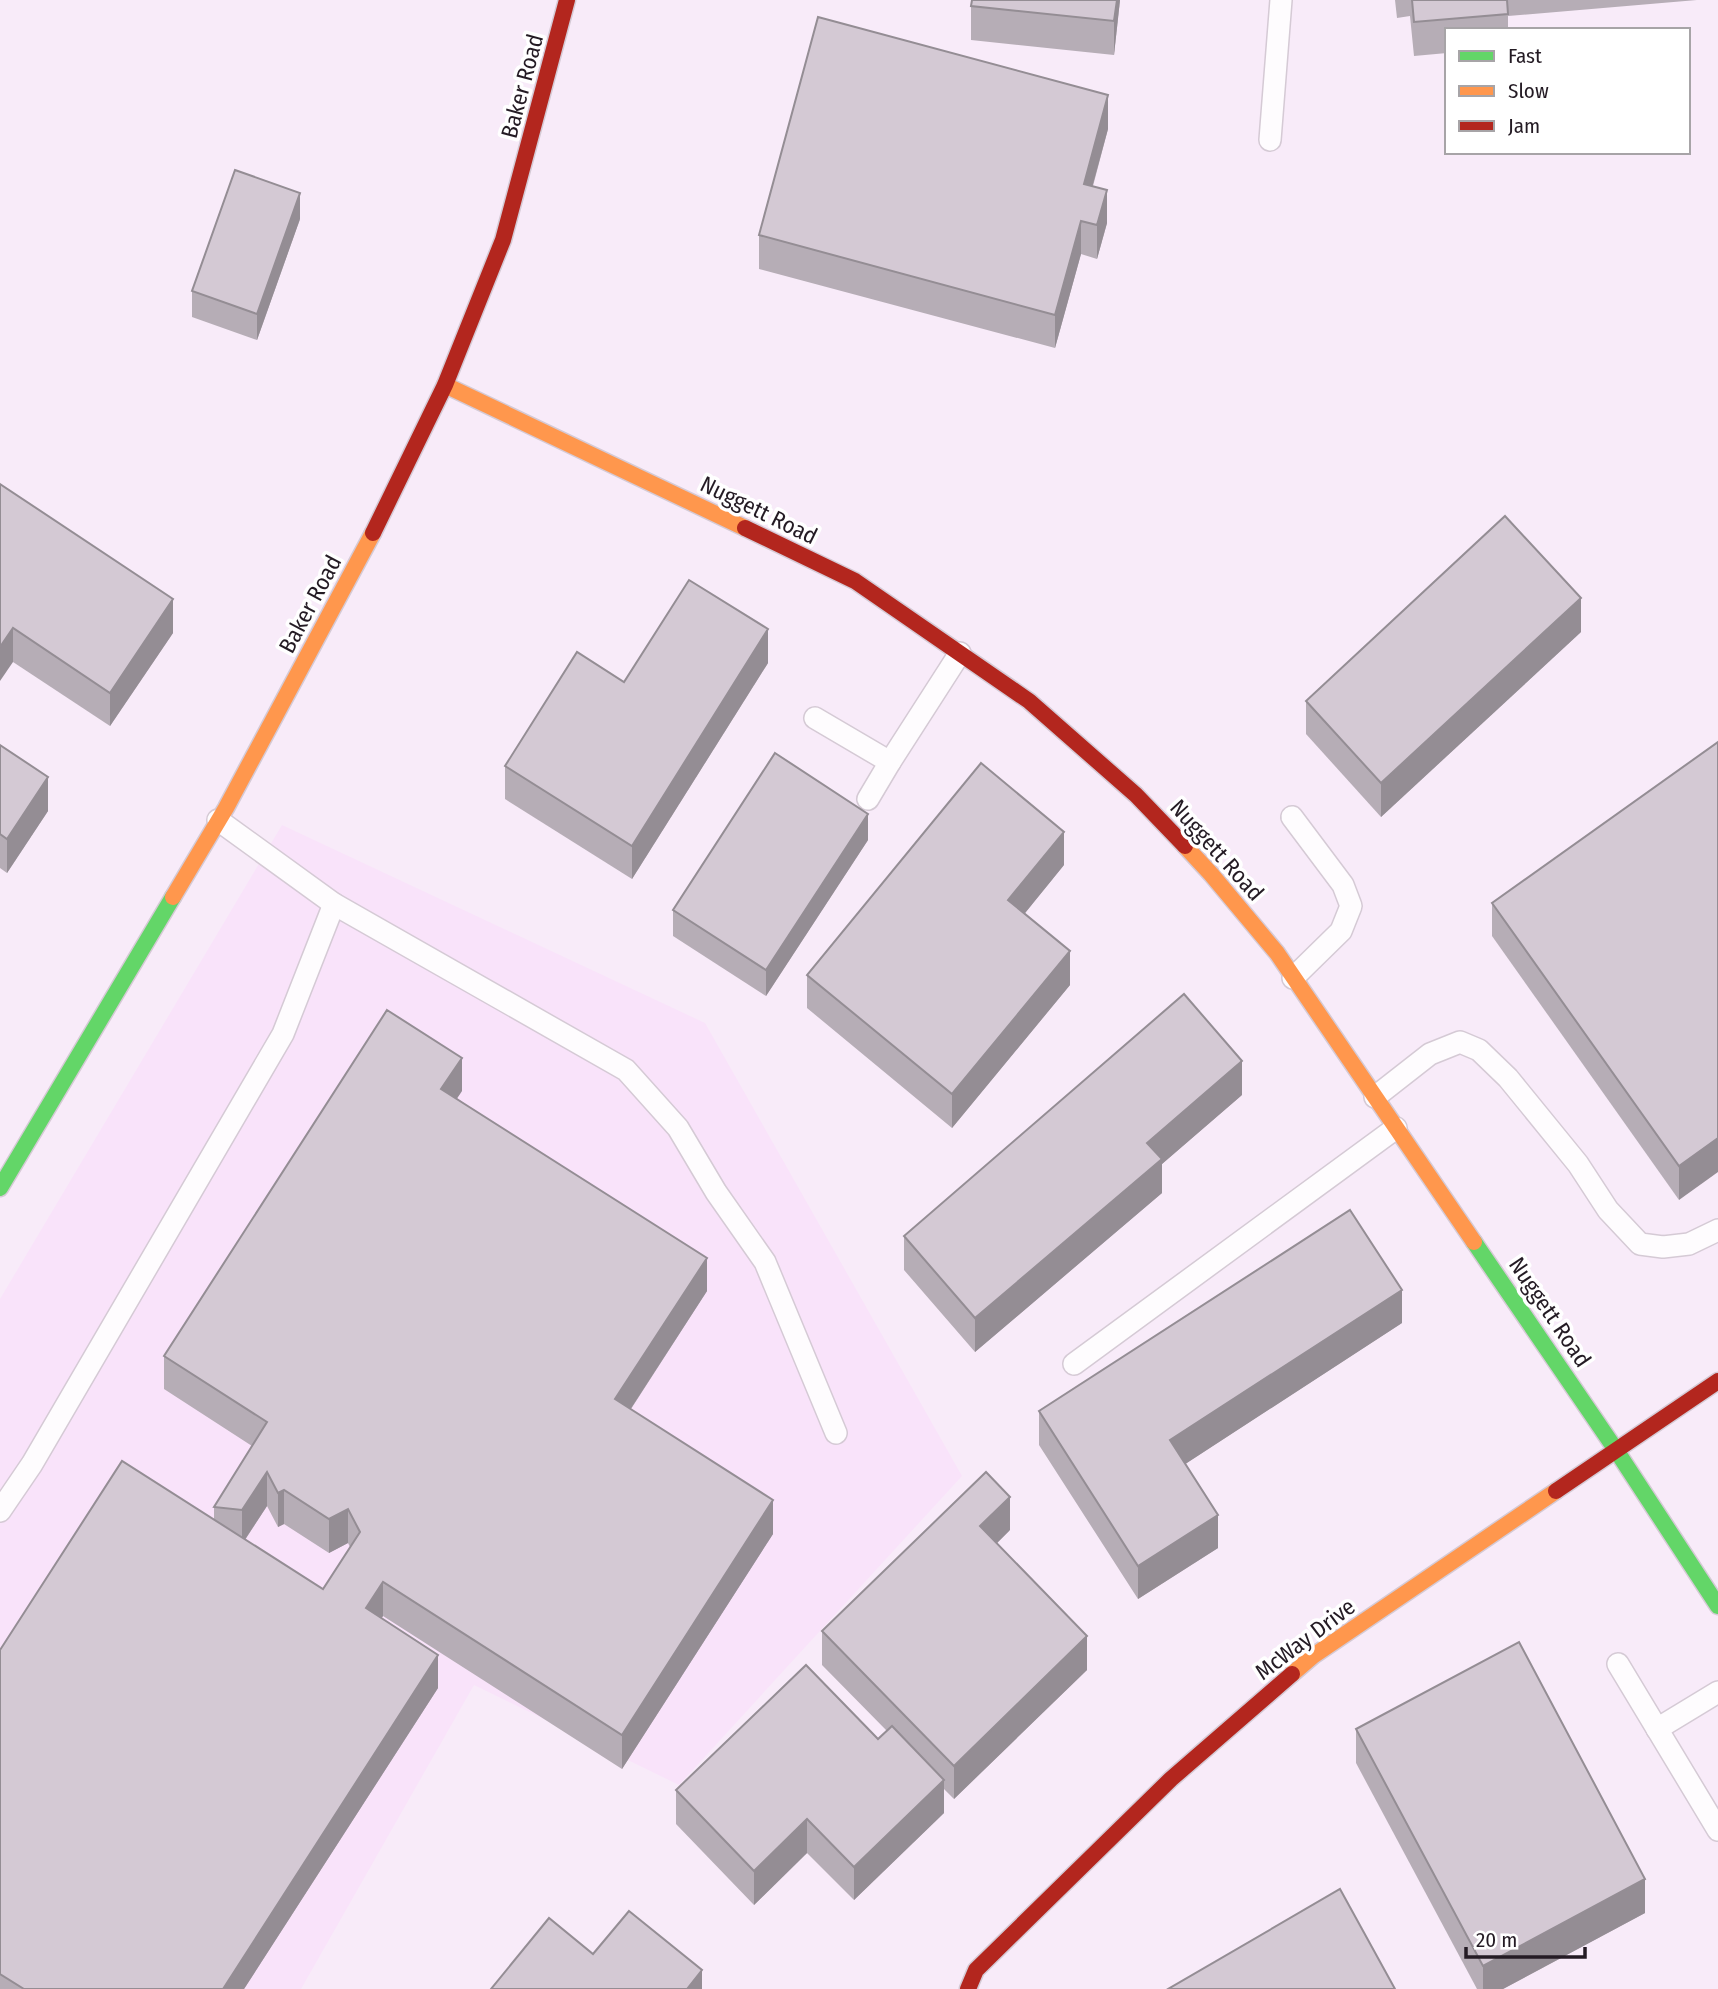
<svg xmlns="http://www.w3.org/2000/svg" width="1718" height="1989" font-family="'Fira Sans Condensed',sans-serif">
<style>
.built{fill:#f9e3fa}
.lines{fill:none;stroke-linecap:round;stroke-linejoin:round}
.lane-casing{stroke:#d5cad5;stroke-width:24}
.fast-casing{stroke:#d5cad5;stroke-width:19}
.slow-casing{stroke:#d5cad5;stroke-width:19}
.jam-casing{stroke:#d5cad5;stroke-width:19}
.lane{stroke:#fefcfe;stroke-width:21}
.fast{stroke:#63d668;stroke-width:16}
.slow{stroke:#ff974d;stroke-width:16}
.jam{stroke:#b3261e;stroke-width:16}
.wall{fill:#b6adb6;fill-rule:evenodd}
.shaded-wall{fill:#948d94}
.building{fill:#d4c9d4;stroke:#948d94;stroke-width:2}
.labels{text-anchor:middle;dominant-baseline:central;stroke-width:7;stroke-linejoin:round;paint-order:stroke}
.street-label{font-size:23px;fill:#241b24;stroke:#fff}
</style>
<rect width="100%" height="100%" fill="#f8ebf9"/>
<path class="built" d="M282,825L705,1023L962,1476L679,1785L474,1685L301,1989H0V1299Z"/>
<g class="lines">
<defs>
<g id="lane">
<path d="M1270,140L1281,0"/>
<path d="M815,718L890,762L868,799"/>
<path d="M890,762L960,653"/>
<path d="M1292,817L1343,885L1351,906L1341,931L1293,978"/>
<path d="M218,820L334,904L626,1070L678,1128L716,1192L765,1262L836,1433"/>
<path d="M1375,1097L1430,1054L1460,1042L1479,1050L1508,1078L1578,1164L1608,1210L1640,1244L1663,1247L1689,1244L1718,1230"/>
<path d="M1074,1364L1396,1128"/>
<path d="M0,1511L32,1464L283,1034L334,904"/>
<path d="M1618,1664L1718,1830"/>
<path d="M1657,1729L1718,1692"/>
</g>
<g id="fast">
<path d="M0,1188L173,897"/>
<path d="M1474,1242L1616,1450L1718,1606"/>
</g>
<g id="slow">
<path d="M445,385L745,528"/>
<path d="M1185,846L1211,874L1277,953L1474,1242"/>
<path d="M173,897L226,808L373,533"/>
<path d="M1292,1674L1313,1656L1556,1491"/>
</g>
<g id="jam">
<path d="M745,528L855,581L1029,701L1136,795L1185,846"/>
<path d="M373,533L445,385L503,240L567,0"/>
<path d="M1556,1491L1718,1381"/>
<path d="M968,1989L976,1970L1171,1779L1292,1674"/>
</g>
</defs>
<use href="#lane" class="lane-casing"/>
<use href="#fast" class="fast-casing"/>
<use href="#slow" class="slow-casing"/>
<use href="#jam" class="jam-casing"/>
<use href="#lane" class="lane"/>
<use href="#fast" class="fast"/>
<use href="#slow" class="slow"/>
<use href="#jam" class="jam"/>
</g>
<g class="wall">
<path d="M1120,0L1114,55L971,40V6Z"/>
<path d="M1395,0H1697L1508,16V30H1447V53L1414,56L1410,16L1397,18Z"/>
<path d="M1108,129L1093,186L1107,223L1097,259L1081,254L1055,348L759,269V235Z"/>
<path d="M300,219L257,340L192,317V291Z"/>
<path d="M0,484L173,633L110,726L13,662Z"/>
<path d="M1581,632L1381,817L1306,734V701Z"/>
<path d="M768,663L632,879L505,799V766L624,682Z"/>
<path d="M1718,742L1679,1200L1492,936V903Z"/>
<path d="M0,745L48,811L7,873L0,868Z"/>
<path d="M868,840L766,996L673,936V910Z"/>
<path d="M1064,865L1024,914L1070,985L952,1128L807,1008V975Z"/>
<path d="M462,1091L457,1098L707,1291L631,1409L773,1534L622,1769L383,1616L381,1618L438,1688L244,1989H0V1650L214,1520V1507L252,1446L164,1389V1356ZM267,1506L278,1527L284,1524L329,1553L348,1543L350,1547L323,1589L245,1540Z"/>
<path d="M1242,1095L1162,1164V1193L975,1352L904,1270V1236Z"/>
<path d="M1402,1323L1185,1464L1218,1548L1138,1599L1039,1445V1411Z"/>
<path d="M1010,1530L997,1543L1087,1670L954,1799L944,1789V1813L854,1900L807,1853L754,1905L676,1824V1790L878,1739L887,1731L822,1665V1631Z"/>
<path d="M1356,1729L1645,1913L1503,1989H1477L1356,1763Z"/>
</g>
<g class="shaded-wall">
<path d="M1117,0H1120L1114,55V21Z"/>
<path d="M1108,95V129L1084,217V184Z"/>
<path d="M1107,190V223L1097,259V225Z"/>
<path d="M300,193V219L257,340V314Z"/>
<path d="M1081,221V254L1055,348V315Z"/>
<path d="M1581,598V632L1381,817V783Z"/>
<path d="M173,599V633L110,726V693Z"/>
<path d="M13,628V662L0,681V647Z"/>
<path d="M768,629V663L632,879V846Z"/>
<path d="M48,777V811L7,873V839Z"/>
<path d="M868,814V840L766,996V970Z"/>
<path d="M1064,832V865L1008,934V900Z"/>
<path d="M1070,951V985L952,1128V1094Z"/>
<path d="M462,1058V1091L441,1122V1089Z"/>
<path d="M1242,1061V1095L1162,1164V1193L975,1352V1318L1147,1143Z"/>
<path d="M1718,1138V1172L1679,1200V1166Z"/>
<path d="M707,1258V1291L615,1433V1399Z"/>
<path d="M1402,1290V1323L1170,1474V1440Z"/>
<path d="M267,1472V1506L242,1544V1510Z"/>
<path d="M284,1490V1524L278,1527V1493Z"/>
<path d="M1010,1497V1530L980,1560V1526Z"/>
<path d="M773,1500V1534L622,1769V1735Z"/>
<path d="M348,1509V1543L329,1553V1519Z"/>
<path d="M1218,1515V1548L1138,1599V1566Z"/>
<path d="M383,1582V1616L366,1642V1608Z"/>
<path d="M1087,1636V1670L954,1799V1766Z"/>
<path d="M438,1655V1688L244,1989H223Z"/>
<path d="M944,1780V1813L854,1900V1867Z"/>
<path d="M807,1819V1853L754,1905V1871Z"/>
<path d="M1645,1879V1913L1503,1989H1483V1966Z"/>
<path d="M702,1970V1989H687Z"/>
</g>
<g class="building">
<path d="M972,0H1117L1114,21L971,6Z"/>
<path d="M1412,0H1507L1508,14L1414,22Z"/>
<path d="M818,17L1108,95L1084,184L1107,190L1097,225L1081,221L1055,315L759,235Z"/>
<path d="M235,170L300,193L257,314L192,291Z"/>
<path d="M0,484L173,599L110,693L13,628L0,647Z"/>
<path d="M1505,516L1581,598L1381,783L1306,701Z"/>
<path d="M689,580L768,629L632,846L505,766L577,652L624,682Z"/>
<path d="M1718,742V1138L1679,1166L1492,903Z"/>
<path d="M0,745L48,777L7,839L0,834Z"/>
<path d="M775,753L868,814L766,970L673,910Z"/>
<path d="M981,763L1064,832L1008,900L1070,951L952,1094L807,975Z"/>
<path d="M1184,994L1242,1061L1147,1143L1162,1159L975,1318L904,1236Z"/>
<path d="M387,1010L462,1058L441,1089L707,1258L615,1399L773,1500L622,1735L383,1582L366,1608L438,1655L223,1989H24L0,1974V1650L122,1461L323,1589L360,1532L348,1509L329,1519L284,1490L278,1493L267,1472L242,1510L214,1507L267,1422L164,1356Z"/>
<path d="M1350,1210L1402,1290L1170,1440L1218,1515L1138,1566L1039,1411Z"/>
<path d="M986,1472L1010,1497L980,1526L1087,1636L954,1766L822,1631Z"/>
<path d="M1519,1642L1645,1879L1483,1966L1356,1729Z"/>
<path d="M806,1665L878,1739L892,1726L944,1780L854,1867L807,1819L754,1871L676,1790Z"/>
<path d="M1340,1889L1395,1989H1168Z"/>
<path d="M629,1911L702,1970L687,1989H491L549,1918L593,1954Z"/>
</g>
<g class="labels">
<g class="street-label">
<text transform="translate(522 86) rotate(-75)">Baker Road</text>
<text transform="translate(759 510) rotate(26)">Nuggett Road</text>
<text transform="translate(310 604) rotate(-62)">Baker Road</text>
<text transform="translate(1217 850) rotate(48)">Nuggett Road</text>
<text transform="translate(1550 1312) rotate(56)">Nuggett Road</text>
<text transform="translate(1305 1639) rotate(-37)">McWay Drive</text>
</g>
</g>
<rect x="1445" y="28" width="245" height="126" fill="#ffffff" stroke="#a7a4a7" stroke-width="2"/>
<rect x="1459" y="51" width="35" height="10" fill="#63d668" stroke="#a7a4a7" stroke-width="2"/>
<text x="1508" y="63" font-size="21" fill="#241b24">Fast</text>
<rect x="1459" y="86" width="35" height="10" fill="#ff974d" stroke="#a7a4a7" stroke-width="2"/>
<text x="1508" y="98" font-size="21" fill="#241b24">Slow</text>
<rect x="1459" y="121" width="35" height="10" fill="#b3261e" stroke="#a7a4a7" stroke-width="2"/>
<text x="1508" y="133" font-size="21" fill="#241b24">Jam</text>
<path d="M1466 1947v10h119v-10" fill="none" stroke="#241b24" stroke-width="3.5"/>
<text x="1476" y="1947" font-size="21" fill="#241b24" stroke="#ffffff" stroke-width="5" paint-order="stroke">20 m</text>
</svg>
